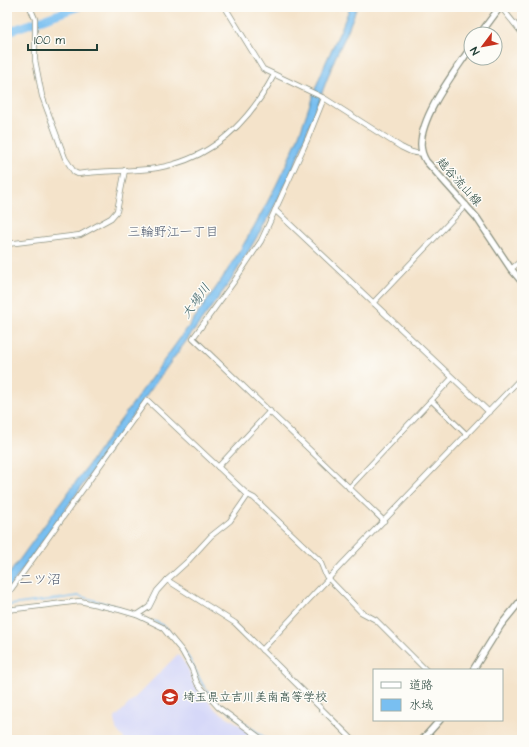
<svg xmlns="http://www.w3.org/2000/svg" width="529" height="747" font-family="'Architects Daughter','Klee One',sans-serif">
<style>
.built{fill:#d6d8f8}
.water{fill:#79bff1;stroke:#4c7e92}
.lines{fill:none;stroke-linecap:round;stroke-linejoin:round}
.stream{stroke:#79bff1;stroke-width:1.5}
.river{stroke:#79bff1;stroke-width:8}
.minor-casing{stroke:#8a907f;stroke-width:6}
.major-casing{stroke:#8a907f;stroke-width:8}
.minor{stroke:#fff;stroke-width:4.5}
.major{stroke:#fff;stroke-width:5.5}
.labels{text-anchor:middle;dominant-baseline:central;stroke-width:3;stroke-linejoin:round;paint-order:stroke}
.street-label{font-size:12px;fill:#1f3d34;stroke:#fdfcf7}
.poi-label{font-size:12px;fill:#1f3d34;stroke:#fdfcf7;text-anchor:start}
.neighbourhood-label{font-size:13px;fill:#515c70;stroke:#fdfcf7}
.water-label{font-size:13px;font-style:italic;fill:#365e63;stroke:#fdfcf7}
.quarter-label{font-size:14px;fill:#515c70;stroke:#fdfcf7}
</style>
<rect width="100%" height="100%" fill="#fdfcf7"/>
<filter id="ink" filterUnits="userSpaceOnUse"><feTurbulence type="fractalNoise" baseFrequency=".025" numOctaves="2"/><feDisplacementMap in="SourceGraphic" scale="8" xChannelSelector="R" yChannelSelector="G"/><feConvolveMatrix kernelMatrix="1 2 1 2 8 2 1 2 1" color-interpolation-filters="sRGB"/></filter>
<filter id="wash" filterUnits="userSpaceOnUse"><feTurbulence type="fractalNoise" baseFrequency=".012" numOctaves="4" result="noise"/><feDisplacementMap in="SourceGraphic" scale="16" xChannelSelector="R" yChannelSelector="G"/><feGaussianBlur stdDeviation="0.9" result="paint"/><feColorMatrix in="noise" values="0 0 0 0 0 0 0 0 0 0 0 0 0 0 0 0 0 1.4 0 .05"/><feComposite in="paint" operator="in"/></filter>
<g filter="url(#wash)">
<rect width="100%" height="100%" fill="#f4e3ca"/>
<path class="built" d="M178,654L188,668L193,683L216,710L234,721L259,740H125L116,729L115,718Z"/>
<path class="water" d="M350,7H357L346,35L335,58L292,172L270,215L230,282L167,367L7,591V577L207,301C241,252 271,200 295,145C304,124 310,101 319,79C328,55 341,32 350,7Z"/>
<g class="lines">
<g class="stream">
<path d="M9,606L10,605L79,596L119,607"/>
<path d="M154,621L163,625L171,634"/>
<path d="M183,650C192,660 196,673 203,685C215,705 249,725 268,740"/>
</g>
<path class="river" d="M7,32L78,7"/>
</g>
</g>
<g filter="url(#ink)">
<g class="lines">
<defs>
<g id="minor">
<path d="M30,7L35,19V60L42,96L65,158L74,172L78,174C104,170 131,172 157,168C212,159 249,122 274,75"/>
<path d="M225,7L263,69L324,98L401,147C409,151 414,154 422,153"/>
<path d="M501,7L522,33"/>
<path d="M324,98L308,138L261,241L233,283L193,338L384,521"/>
<path d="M275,210L489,412"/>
<path d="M7,244L80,235L111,218L117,211L125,170"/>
<path d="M511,269L522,260"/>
<path d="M373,303L466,205"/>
<path d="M432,401L467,435"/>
<path d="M218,467L270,411"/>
<path d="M349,488L452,378"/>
<path d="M248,495L230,521L211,536L188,561L167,580L235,623L353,740"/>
<path d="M7,595L147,400L248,495L254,498L320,561L326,576L329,579L361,612L376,620L426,670"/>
<path d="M7,610L80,601L120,610L137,615L162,627L182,651L192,669L197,683L218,707L263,740"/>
<path d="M137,615L149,607L157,591L167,580"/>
<path d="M262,650L342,564L522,377"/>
</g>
<g id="major">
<path d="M480,34L500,7"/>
<path d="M471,47C455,72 422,113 421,144C421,150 423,156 426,161L477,218L511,269L522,282"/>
<path d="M473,670L501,625L522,599"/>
<path d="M422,740L440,720"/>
</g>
</defs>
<use href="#minor" class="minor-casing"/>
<use href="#major" class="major-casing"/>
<use href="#minor" class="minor"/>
<use href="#major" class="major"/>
</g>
</g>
<defs>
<symbol id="school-disc" viewBox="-11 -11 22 22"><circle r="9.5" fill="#c8321e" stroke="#fdfcf7"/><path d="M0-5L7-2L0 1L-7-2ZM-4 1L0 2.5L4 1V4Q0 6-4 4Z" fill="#fff"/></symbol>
</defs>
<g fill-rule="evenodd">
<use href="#school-disc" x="160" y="687" width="20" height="20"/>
</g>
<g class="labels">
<g class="street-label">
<text transform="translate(459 182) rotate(48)">越谷流山線</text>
</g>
<g class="poi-label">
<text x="183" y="697">埼玉県立吉川美南高等学校</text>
</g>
<g class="neighbourhood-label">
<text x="173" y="232">三輪野江一丁目</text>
</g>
<g class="water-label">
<text transform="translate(196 301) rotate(-54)">大場川</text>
</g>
<g class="quarter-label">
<text x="40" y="580">二ツ沼</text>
</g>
</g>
<rect width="529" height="747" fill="none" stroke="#fdfcf7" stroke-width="24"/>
<rect x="373" y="669" width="130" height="52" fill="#fdfcf7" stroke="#a4b0a9"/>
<rect x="381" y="682" width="20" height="6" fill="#ffffff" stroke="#a4b0a9"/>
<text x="409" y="689" font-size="12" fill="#1f3d34">道路</text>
<rect x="381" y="699" width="20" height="12" fill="#79bff1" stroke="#a4b0a9"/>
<text x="409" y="709" font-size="12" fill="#1f3d34">水域</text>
<g transform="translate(483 46) rotate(238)"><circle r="19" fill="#fdfcf7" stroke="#a4b0a9"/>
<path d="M0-3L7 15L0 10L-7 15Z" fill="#c8321e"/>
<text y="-6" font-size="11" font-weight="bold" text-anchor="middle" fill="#1f3d34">N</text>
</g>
<path d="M28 44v6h69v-6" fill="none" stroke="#1f3d34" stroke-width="2"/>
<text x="34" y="44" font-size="12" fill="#1f3d34" stroke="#fdfcf7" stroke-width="3" paint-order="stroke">100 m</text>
</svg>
